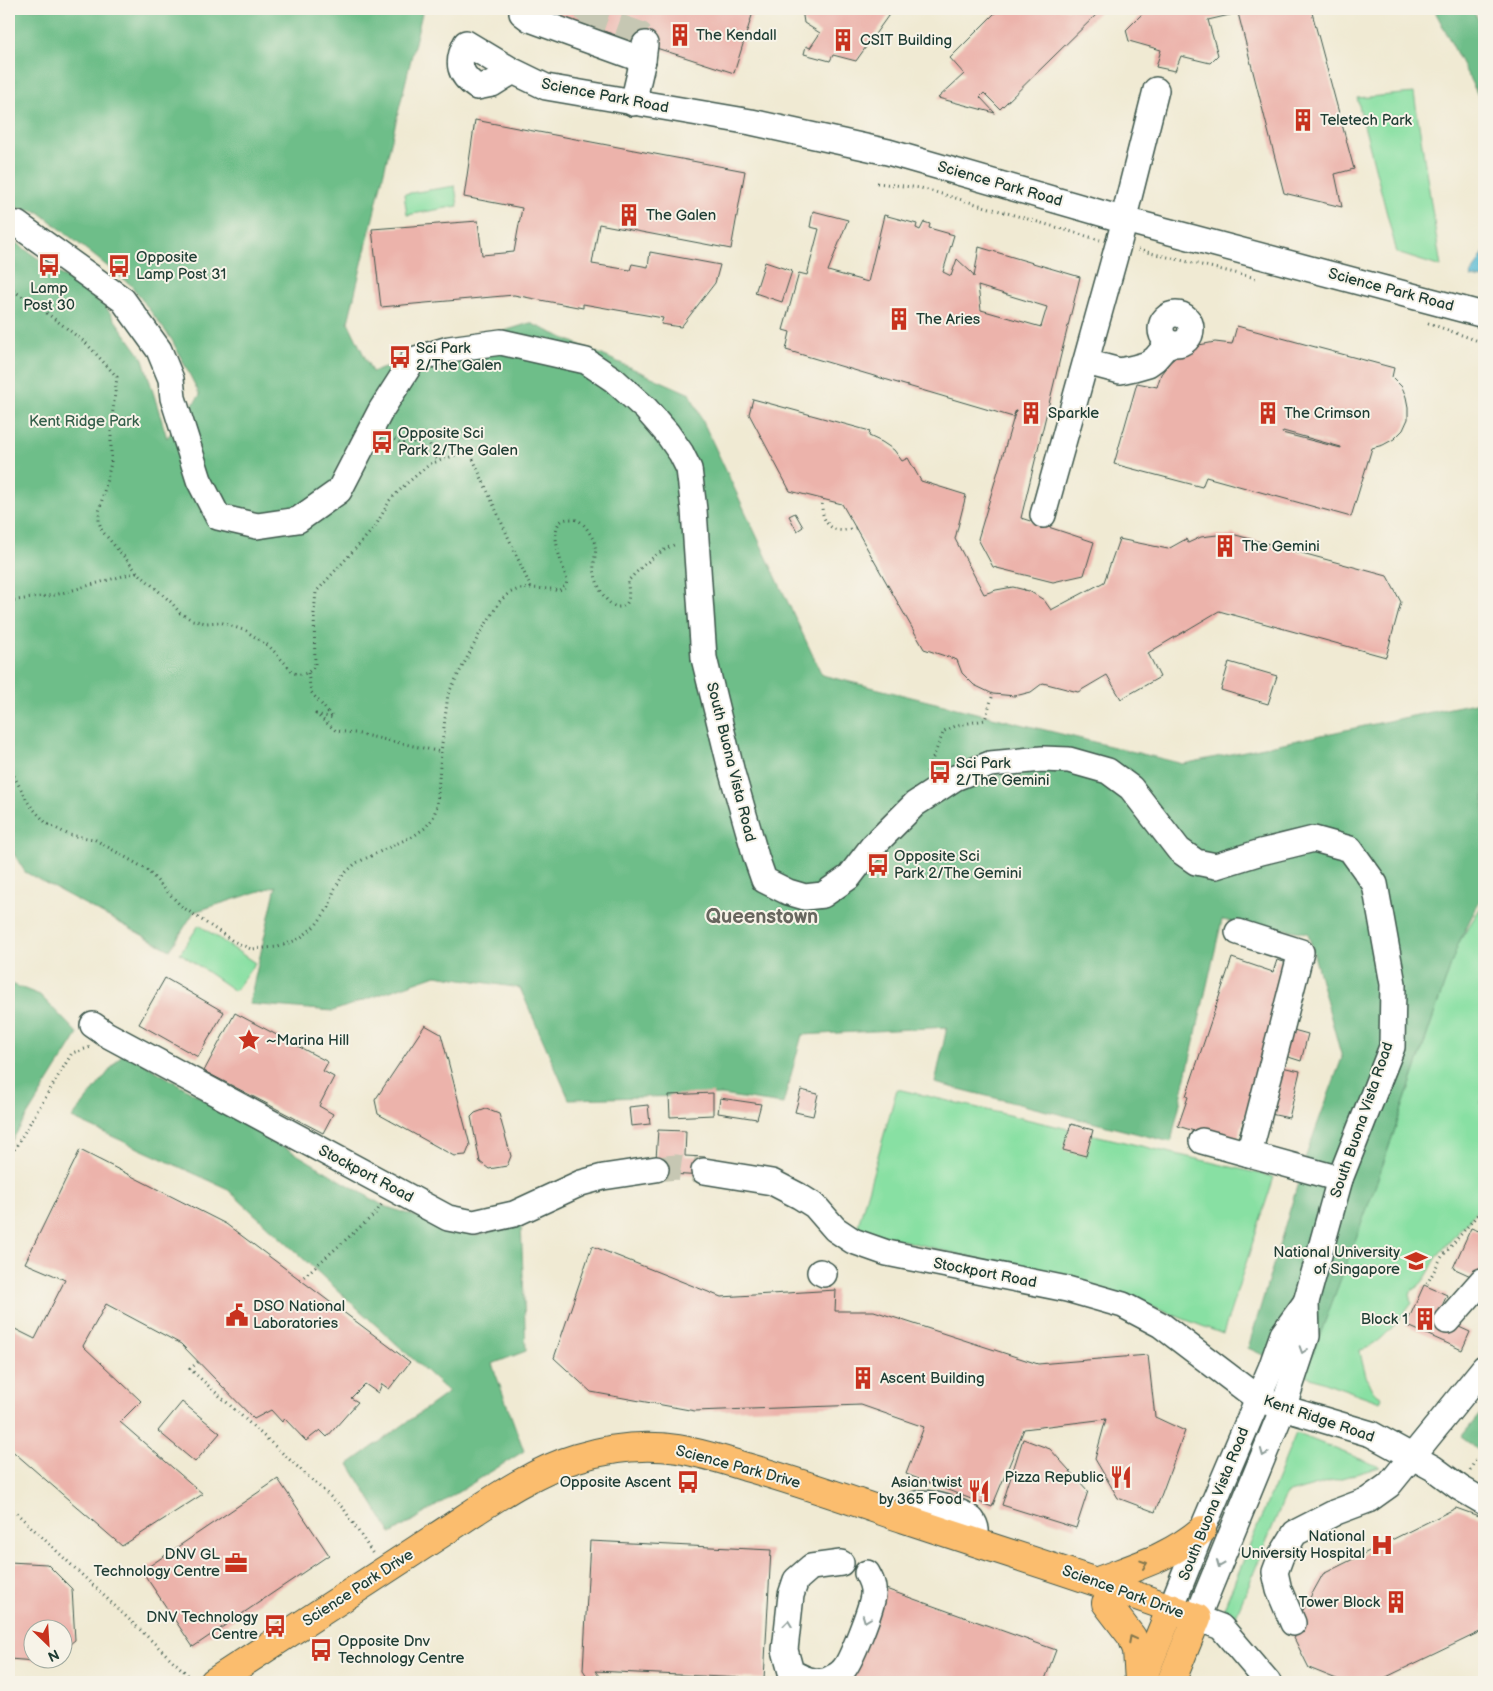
<svg xmlns="http://www.w3.org/2000/svg" width="1493" height="1691" font-family="'Balsamiq Sans',sans-serif">
<style>
.green{fill:#88e0a3;stroke:#548e6c}
.forest{fill:#6ebe89;stroke:#467e5e}
.water{fill:#56bad4;stroke:#3a7c84}
.building{fill:#ecb3ab;fill-rule:evenodd}
.lines{fill:none;stroke-linecap:round;stroke-linejoin:round}
.minor-tunnel{stroke:#c6c7b3;stroke-width:25;stroke-dasharray:25 12;stroke-linecap:butt}
.minor-casing{stroke:#3e574c;stroke-width:28}
.major-casing{stroke:#3e574c;stroke-width:30}
.path{stroke:#3e574c;stroke-width:3;stroke-dasharray:1 4;stroke-linecap:butt}
.minor{stroke:#fff;stroke-width:25}
.major{stroke:#fbbd6e;stroke-width:28}
.oneway{stroke:#8f9e9a}
.oneway2{stroke:#82774e}
.labels{text-anchor:middle;dominant-baseline:central;stroke-width:4;stroke-linejoin:round;paint-order:stroke}
.poi-label{font-size:15px;fill:#1f3d34;stroke:#f7f3e8;text-anchor:start}
.street-label{font-size:15px;fill:#1f3d34;stroke:#f7f3e8}
.park-label{font-size:15px;fill:#345e4a;stroke:#f7f3e8}
.district-label{font-size:20px;font-weight:bold;fill:#67665e;stroke:#f7f3e8}
</style>
<rect width="100%" height="100%" fill="#f7f3e8"/>
<filter id="ink" filterUnits="userSpaceOnUse"><feTurbulence type="fractalNoise" baseFrequency=".02" numOctaves="2"/><feDisplacementMap in="SourceGraphic" scale="10" xChannelSelector="R" yChannelSelector="G"/><feConvolveMatrix kernelMatrix="1 2 1 2 8 2 1 2 1" color-interpolation-filters="sRGB"/></filter>
<filter id="wash" filterUnits="userSpaceOnUse"><feTurbulence type="fractalNoise" baseFrequency=".0096" numOctaves="4" result="noise"/><feDisplacementMap in="SourceGraphic" scale="20" xChannelSelector="R" yChannelSelector="G"/><feGaussianBlur stdDeviation="1.12" result="paint"/><feColorMatrix in="noise" values="0 0 0 0 0 0 0 0 0 0 0 0 0 0 0 0 0 1.4 0 .05"/><feComposite in="paint" operator="in"/></filter>
<g filter="url(#wash)">
<rect width="100%" height="100%" fill="#f0ead3"/>
<g class="green">
<path d="M1414,93L1441,267L1397,253L1357,98Z"/>
<path d="M455,186L458,206L407,215L404,194Z"/>
<path d="M1484,902V1096L1481,1102L1484,1107V1202C1470,1219 1454,1236 1440,1253C1430,1266 1427,1283 1412,1290L1410,1295L1412,1302C1400,1318 1380,1347 1360,1350C1361,1359 1368,1388 1375,1393C1378,1394 1380,1395 1382,1397L1380,1402L1305,1375L1385,1159L1458,944Z"/>
<path d="M199,925L255,963L235,991L180,953Z"/>
<path d="M897,1089L1274,1177L1223,1334L1121,1295L857,1229Z"/>
<path d="M1296,1433L1380,1467L1286,1494L1236,1616L1223,1610Z"/>
</g>
<g class="forest">
<path d="M9,9H423L348,322L372,372L530,323L690,394L822,675L1183,764L1484,701V892L1458,944L1375,1187L1305,1375L1248,1348L1308,1150L1342,1058L1308,933L1222,920L1171,1142L935,1083L947,1027L802,1035L783,1104L721,1095L569,1099L520,988L436,975L333,1011L249,1004L276,886L194,912L170,950L25,872L9,846V238L105,306L143,359L167,438L200,395L172,340L131,285L39,212L9,206Z"/>
<path d="M1434,9H1471L1484,27V107Z"/>
<path d="M9,983L40,995L78,1034L9,1145Z"/>
<path d="M124,1052L384,1206L476,1236L521,1223L526,1351L492,1364L524,1451L391,1534L349,1464L449,1392L226,1188L72,1118Z"/>
<path d="M1484,1409V1454L1461,1437Z"/>
</g>
<path class="water" d="M1484,252V279L1470,277Z"/>
<g id="blocks">
<g class="building">
<path d="M535,9H754L734,73Z"/>
<path d="M802,9H893L856,61L833,55L830,61L804,54L806,46L810,48L820,33L804,23Z"/>
<path d="M999,9H1102L1000,109L984,93L980,97L995,113L938,98L964,74L950,58Z"/>
<path d="M1147,9H1206L1208,14L1228,9H1311L1354,169L1335,174L1342,207L1284,193L1238,13L1208,20L1218,55L1210,63L1181,56L1175,71L1156,67L1161,50L1129,41L1126,30Z"/>
<path d="M475,120L745,171L731,249L599,224L592,264L630,270L632,264L648,267L650,252L720,265L715,283L681,327L661,324L663,318L583,304V308L514,295L381,307L372,229L478,221L482,255L514,252L522,208L464,197Z"/>
<path d="M813,211L848,220L828,271L868,282L884,215L917,224L916,228L920,230L924,222L930,224L929,228L954,235L943,272L951,276L957,259L972,273L974,277L979,247L1080,277L1021,518L1094,542L1084,575L1053,582L993,567L978,539L1016,410L1013,417L786,350L790,332L783,330L799,273L807,275L819,229L810,227ZM978,286L1047,307L1041,327L981,310Z"/>
<path d="M765,262L792,271L782,302L755,293Z"/>
<path d="M1237,326L1394,368L1392,377L1402,387L1406,397L1408,407V419L1403,430L1394,439L1383,445L1372,448L1351,517L1206,477L1202,487L1114,464L1137,383L1157,387L1161,374L1170,362L1184,351L1199,345L1215,342L1232,344ZM1283,431L1341,447V448L1282,433Z"/>
<path d="M753,399L870,431L869,436L882,442L894,450L902,461L908,458L921,481L966,495L955,539L984,594L996,590L1013,587L1029,591L1044,600L1051,610L1104,582L1119,539L1168,549L1186,539L1188,543L1201,537L1217,535L1230,536L1232,534L1387,576L1401,602L1386,657L1219,611L1148,653L1160,677L1121,699L1107,675L1078,692L1043,683L1031,692L1015,696L993,694L974,685L962,673L957,660L924,649L842,504L790,491L749,414Z"/>
<path d="M795,513L803,527L797,531L789,516Z"/>
<path d="M1229,662L1277,676L1268,704L1221,690Z"/>
<path d="M1232,958L1273,972L1277,960L1295,965L1236,1144L1178,1126L1188,1097L1186,1096Z"/>
<path d="M165,978L224,1012L198,1057L139,1024Z"/>
<path d="M235,1013L328,1062L323,1071L334,1077L319,1106L333,1114L323,1133L204,1071Z"/>
<path d="M425,1025L441,1034L470,1145L466,1155L454,1156L378,1114L375,1100Z"/>
<path d="M1286,1028L1308,1034L1301,1061L1279,1054Z"/>
<path d="M1277,1066L1300,1071L1289,1118L1266,1113Z"/>
<path d="M801,1090L818,1094L813,1116L795,1112Z"/>
<path d="M713,1093V1115L670,1117L669,1095Z"/>
<path d="M720,1098L761,1104L757,1119L718,1113Z"/>
<path d="M648,1105L650,1124L631,1126L629,1107Z"/>
<path d="M486,1109L499,1114L511,1156L507,1166L489,1169L480,1162L471,1117L475,1113Z"/>
<path d="M1071,1124L1093,1130L1086,1156L1063,1150Z"/>
<path d="M658,1130L686,1131L685,1156L705,1157L703,1176L655,1173Z"/>
<path d="M80,1150L226,1224L410,1362L389,1389L382,1384L378,1393L365,1384L351,1398L358,1402L327,1437L320,1430L306,1441L284,1418L282,1422L271,1410L254,1419L181,1344L106,1304L83,1346L141,1401L120,1422L203,1494L122,1546L9,1448V1326L35,1339L65,1280L25,1263Z"/>
<path d="M1471,1228L1484,1233V1282L1453,1268Z"/>
<path d="M592,1246L721,1297L836,1290L835,1311H874L1038,1364L1148,1355L1155,1417L1185,1431L1155,1512L1118,1498L1095,1459L1106,1419L1024,1429L992,1507L906,1474L924,1427L861,1405L695,1411L591,1392L554,1358Z"/>
<path d="M1424,1285L1447,1295L1437,1317L1470,1332L1462,1350L1406,1325Z"/>
<path d="M182,1402L220,1433L195,1462L158,1431Z"/>
<path d="M1023,1439L1050,1449L1088,1491L1076,1528L1002,1505Z"/>
<path d="M278,1479L329,1555L193,1647L142,1571Z"/>
<path d="M1456,1508L1484,1518V1630L1376,1682H1344L1309,1668L1291,1632L1323,1574Z"/>
<path d="M590,1541L771,1550L764,1679L595,1671L604,1682H591L583,1670Z"/>
<path d="M9,1562L47,1564L72,1589L75,1640L62,1650V1628H32V1658H53L48,1662L9,1659Z"/>
<path d="M883,1588L1056,1650L1044,1682H849Z"/>
</g>
</g>
</g>
<g filter="url(#ink)">
<use href="#blocks" fill-opacity="0" stroke="#3e574c" stroke-width="1"/>
<g class="lines">
<g class="minor-tunnel">
<path d="M585,26L590,20L597,19L640,34L645,40V44"/>
<path d="M656,1169L677,1167L704,1171"/>
</g>
<defs>
<g id="minor">
<path d="M522,13L530,19L643,60"/>
<path d="M513,71L492,84L477,87C459,75 456,63 466,43L511,70L513,71L546,87L751,122L888,152L1125,220L1484,315"/>
<path d="M633,103L643,60L645,44"/>
<path d="M9,223L17,224L123,300L159,350L171,379L173,398L199,480L218,517L257,526L298,520L339,491L381,410L413,360L449,349L501,342L586,361L614,380L646,409L667,433L681,453L689,469L694,510L704,658L732,773L756,857L764,880L788,892L805,897L823,895L849,877L872,847L915,804L955,778L990,764L1042,759L1069,760L1108,771L1131,788L1179,850L1196,862L1216,866L1261,852L1314,839L1350,849L1375,884L1393,984L1392,1047L1340,1179L1306,1302L1307,1336L1283,1408L1197,1618L1221,1627L1268,1682"/>
<circle cx="1176" cy="329" r="15"/>
<path d="M1086,362L1120,371L1134,368L1148,364L1155,359L1169,343"/>
<path d="M1043,515L1125,220L1126,209L1156,90"/>
<path d="M1238,932L1301,952L1249,1154"/>
<path d="M93,1025L106,1034L448,1218L474,1223L514,1214L581,1183L603,1177L656,1169"/>
<path d="M1202,1141L1340,1179"/>
<path d="M704,1171L772,1182L799,1196L815,1206L835,1229L853,1241L887,1253L1067,1289L1123,1305L1161,1325L1257,1398L1283,1408L1371,1434L1433,1468L1460,1488L1484,1502"/>
<path d="M820,1272L824,1274"/>
<path d="M1447,1321L1482,1281"/>
<path d="M905,1519C907,1513 910,1507 917,1504C927,1500 965,1512 972,1520C978,1528 976,1534 975,1542"/>
<path d="M841,1563L811,1567L796,1580L791,1595L785,1650L791,1672C801,1677 811,1683 823,1681C828,1681 840,1674 843,1670C851,1662 872,1607 873,1595C874,1586 871,1580 867,1573"/>
<path d="M1171,1608L1202,1530L1271,1368L1283,1334L1306,1302"/>
<path d="M1293,1623L1279,1590L1275,1572L1281,1556L1295,1533L1336,1512L1368,1500L1389,1485L1484,1368"/>
</g>
<g id="major">
<path d="M1098,1581C1137,1566 1169,1558 1202,1530"/>
<path d="M1106,1603L1132,1637L1137,1650L1139,1682"/>
<path d="M1142,1679L1171,1608"/>
<path d="M214,1682C288,1634 362,1585 436,1537C478,1510 529,1472 577,1458C609,1448 645,1444 678,1449C701,1453 724,1460 746,1467C800,1482 853,1501 905,1519C1003,1552 1101,1581 1197,1618L1171,1682"/>
</g>
</defs>
<use href="#minor" class="minor-casing"/>
<use href="#major" class="major-casing"/>
<g class="path">
<path d="M877,183L921,188L1100,240"/>
<path d="M1138,250L1256,278"/>
<path d="M9,288L36,305L86,343L117,377L111,426V463L99,512V522L102,531L137,572L171,602L180,613L192,620L206,623L220,622L246,631L269,646L294,673C303,676 310,673 315,665L314,613L316,592L375,527L390,500L406,484L430,464L476,448H498"/>
<path d="M1428,323L1484,343"/>
<path d="M390,437L402,444L428,440L437,462"/>
<path d="M469,450L531,588"/>
<path d="M823,499C820,511 824,527 838,530C843,531 851,529 856,528"/>
<path d="M1024,590L1025,589"/>
<path d="M9,601L55,595L137,572"/>
<path d="M308,673L311,692L333,718L316,714L336,731L355,733L441,752"/>
<path d="M9,767L29,804L46,823L69,835L94,839L146,869L181,906L233,941L251,949L278,947L299,939L316,925L329,907L334,890L343,875L356,863L415,835L425,828L433,818L437,806L441,752L448,694L479,635L500,601L509,593L519,589L531,588L552,589L558,591L566,586L567,580C563,566 542,517 571,519C578,519 583,523 587,529C589,533 595,540 595,546C597,553 593,561 594,569C596,583 603,601 616,607C633,608 628,593 628,581C642,566 657,552 676,544"/>
<path d="M927,772L944,731L958,725L985,720L993,694"/>
<path d="M9,1158L72,1053L91,1047"/>
<path d="M300,1280L375,1214L382,1204"/>
<path d="M1427,1284L1441,1258L1484,1207"/>
<path d="M198,1362L190,1369L344,1509L373,1554"/>
<path d="M1470,1470L1476,1459"/>
<path d="M9,1506L189,1676L192,1682"/>
</g>
<use href="#minor" class="minor"/>
<use href="#major" class="major"/>
</g>
<defs><path id="oneway-chevron" d="M-2-3.5L2.5 0L-2 3.5" fill="none" stroke-width="1.6" stroke-linecap="round" stroke-linejoin="round" transform="scale(1.25)"/></defs>
<g class="oneway">
<use href="#oneway-chevron" transform="translate(1303 1350) rotate(108)"/>
<use href="#oneway-chevron" transform="translate(1264 1453) rotate(112)"/>
<use href="#oneway-chevron" transform="translate(1220 1564) rotate(112)"/>
<use href="#oneway-chevron" transform="translate(866 1619) rotate(111)"/>
<use href="#oneway-chevron" transform="translate(788 1624) rotate(-83)"/>
</g>
<g class="oneway2">
<use href="#oneway-chevron" transform="translate(1144 1564) rotate(-18)"/>
<use href="#oneway-chevron" transform="translate(1132 1639) rotate(-118)"/>
</g>
</g>
<defs>
<symbol id="building-bare" viewBox="-9 -9 18 18"><path d="M-4-6H4V6H1V3H-1V6H-4ZM-2.5-4.3h1.7v1.8h-1.7ZM.8-4.3h1.7v1.8H.8ZM-2.5-1h1.7V.8h-1.7ZM.8-1h1.7V.8H.8Z" fill="#c8321e" stroke="#f7f3e8" stroke-width="2.5" paint-order="stroke"/></symbol>
<symbol id="bus-bare" viewBox="-9 -9 18 18"><path d="M-5-6H5V4H4V6H2V4H-2V6H-4V4H-5ZM-3.5-4V0h7V-4ZM-3.5 1.2v1.5H-2V1.2ZM2 1.2v1.5H3.5V1.2Z" fill="#c8321e" stroke="#f7f3e8" stroke-width="2.5" paint-order="stroke"/></symbol>
<symbol id="sight-bare" viewBox="-9 -9 18 18"><path d="M0-6L1.8-2.2L6-1.7L2.9 1.2L3.7 5.4L0 3.3L-3.7 5.4L-2.9 1.2L-6-1.7L-1.8-2.2Z" fill="#c8321e" stroke="#f7f3e8" stroke-width="2.5" paint-order="stroke"/></symbol>
<symbol id="university-bare" viewBox="-9 -9 18 18"><path d="M0-5L7-2L0 1L-7-2ZM-4 1L0 2.5L4 1V4Q0 6-4 4Z" fill="#c8321e" stroke="#f7f3e8" stroke-width="2.5" paint-order="stroke"/></symbol>
<symbol id="civic-bare" viewBox="-9 -9 18 18"><path d="M-.6-6.5H3V-4.5H.6V-3L4-1V1h2V6H-6V1h2V-1L-.6-3ZM-1.2 2.5V6h2.4V2.5Z" fill="#c8321e" stroke="#f7f3e8" stroke-width="2.5" paint-order="stroke"/></symbol>
<symbol id="restaurant-bare" viewBox="-9 -9 18 18"><path d="M-5-6h1v4h1v-4h1v4h1v-4h1v5L-1.5 .5V6h-2V.5L-5-1ZM5-6V6H3V1.5H1.5Q1.5-4 5-6Z" fill="#c8321e" stroke="#f7f3e8" stroke-width="2.5" paint-order="stroke"/></symbol>
<symbol id="hospital-bare" viewBox="-9 -9 18 18"><path d="M-5-5h3v3.5h4V-5h3V5h-3V1.5h-4V5h-3Z" fill="#c8321e" stroke="#f7f3e8" stroke-width="2.5" paint-order="stroke"/></symbol>
<symbol id="office-bare" viewBox="-9 -9 18 18"><path d="M-6-3h4V-5.5h4V-3h4V5H-6ZM-1-4.5V-3h2v-1.5ZM-6 0V1H6V0Z" fill="#c8321e" stroke="#f7f3e8" stroke-width="2.5" paint-order="stroke"/></symbol>
</defs>
<g fill-rule="evenodd">
<use href="#building-bare" x="664" y="19" width="32" height="32"/>
<use href="#building-bare" x="827" y="24" width="32" height="32"/>
<use href="#building-bare" x="1287" y="104" width="32" height="32"/>
<use href="#building-bare" x="613" y="199" width="32" height="32"/>
<use href="#bus-bare" x="33" y="249" width="32" height="32"/>
<use href="#bus-bare" x="103" y="250" width="32" height="32"/>
<use href="#building-bare" x="883" y="303" width="32" height="32"/>
<use href="#bus-bare" x="384" y="341" width="32" height="32"/>
<use href="#building-bare" x="1015" y="397" width="32" height="32"/>
<use href="#building-bare" x="1252" y="397" width="32" height="32"/>
<use href="#bus-bare" x="366" y="426" width="32" height="32"/>
<use href="#building-bare" x="1209" y="530" width="32" height="32"/>
<use href="#bus-bare" x="924" y="756" width="32" height="32"/>
<use href="#bus-bare" x="862" y="849" width="32" height="32"/>
<use href="#sight-bare" x="233" y="1024" width="32" height="32"/>
<use href="#university-bare" x="1400" y="1245" width="32" height="32"/>
<use href="#civic-bare" x="221" y="1299" width="32" height="32"/>
<use href="#building-bare" x="1409" y="1303" width="32" height="32"/>
<use href="#building-bare" x="847" y="1362" width="32" height="32"/>
<use href="#restaurant-bare" x="1105" y="1461" width="32" height="32"/>
<use href="#bus-bare" x="672" y="1466" width="32" height="32"/>
<use href="#restaurant-bare" x="963" y="1475" width="32" height="32"/>
<use href="#hospital-bare" x="1366" y="1529" width="32" height="32"/>
<use href="#office-bare" x="220" y="1547" width="32" height="32"/>
<use href="#building-bare" x="1380" y="1586" width="32" height="32"/>
<use href="#bus-bare" x="259" y="1610" width="32" height="32"/>
<use href="#bus-bare" x="305" y="1634" width="32" height="32"/>
</g>
<g class="labels">
<g class="poi-label">
<text x="696" y="35">The Kendall</text>
<text x="860" y="40">CSIT Building</text>
<text x="1320" y="120">Teletech Park</text>
<text x="646" y="215">The Galen</text>
<text x="136" y="257">Opposite<tspan x="136" dy="17">Lamp Post 31</tspan></text>
<text x="49" y="288" text-anchor="middle">Lamp<tspan x="49" dy="17">Post 30</tspan></text>
<text x="916" y="319">The Aries</text>
<text x="416" y="348">Sci Park<tspan x="416" dy="17">2/The Galen</tspan></text>
<text x="1048" y="413">Sparkle</text>
<text x="1284" y="413">The Crimson</text>
<text x="398" y="433">Opposite Sci<tspan x="398" dy="17">Park 2/The Galen</tspan></text>
<text x="1242" y="546">The Gemini</text>
<text x="956" y="763">Sci Park<tspan x="956" dy="17">2/The Gemini</tspan></text>
<text x="894" y="856">Opposite Sci<tspan x="894" dy="17">Park 2/The Gemini</tspan></text>
<text x="266" y="1040">~Marina Hill</text>
<text x="1400" y="1252" text-anchor="end">National University<tspan x="1400" dy="17">of Singapore</tspan></text>
<text x="253" y="1306">DSO National<tspan x="253" dy="17">Laboratories</tspan></text>
<text x="1408" y="1319" text-anchor="end">Block 1</text>
<text x="880" y="1378">Ascent Building</text>
<text x="1104" y="1477" text-anchor="end">Pizza Republic</text>
<text x="671" y="1482" text-anchor="end">Opposite Ascent</text>
<text x="962" y="1482" text-anchor="end">Asian twist<tspan x="962" dy="17">by 365 Food</tspan></text>
<text x="1365" y="1536" text-anchor="end">National<tspan x="1365" dy="17">University Hospital</tspan></text>
<text x="220" y="1554" text-anchor="end">DNV GL<tspan x="220" dy="17">Technology Centre</tspan></text>
<text x="1380" y="1602" text-anchor="end">Tower Block</text>
<text x="258" y="1617" text-anchor="end">DNV Technology<tspan x="258" dy="17">Centre</tspan></text>
<text x="338" y="1641">Opposite Dnv<tspan x="338" dy="17">Technology Centre</tspan></text>
</g>
<g class="street-label">
<text transform="translate(605 96) rotate(11)">Science Park Road</text>
<text transform="translate(1000 184) rotate(16)">Science Park Road</text>
<text transform="translate(1391 290) rotate(15)">Science Park Road</text>
<text transform="translate(731 762) rotate(76)">South Buona Vista Road</text>
<text transform="translate(1362 1120) rotate(-71)">South Buona Vista Road</text>
<text transform="translate(366 1174) rotate(28)">Stockport Road</text>
<text transform="translate(985 1273) rotate(11)">Stockport Road</text>
<text transform="translate(1319 1419) rotate(19)">Kent Ridge Road</text>
<text transform="translate(738 1467) rotate(15)">Science Park Drive</text>
<text transform="translate(1214 1504) rotate(-68)">South Buona Vista Road</text>
<text transform="translate(358 1588) rotate(-33)">Science Park Drive</text>
<text transform="translate(1123 1592) rotate(20)">Science Park Drive</text>
</g>
<g class="park-label">
<text x="84" y="421">Kent Ridge Park</text>
</g>
<g class="district-label">
<text x="762" y="917">Queenstown</text>
</g>
</g>
<rect width="1493" height="1691" fill="none" stroke="#f7f3e8" stroke-width="30"/>
<g transform="translate(48 1644) rotate(155)"><circle r="24" fill="#f7f3e8" stroke="#a1aaa0"/>
<path d="M0-4L9 19L0 12L-9 19Z" fill="#c8321e"/>
<text y="-8" font-size="14" font-weight="bold" text-anchor="middle" fill="#1f3d34">N</text>
</g>
</svg>
